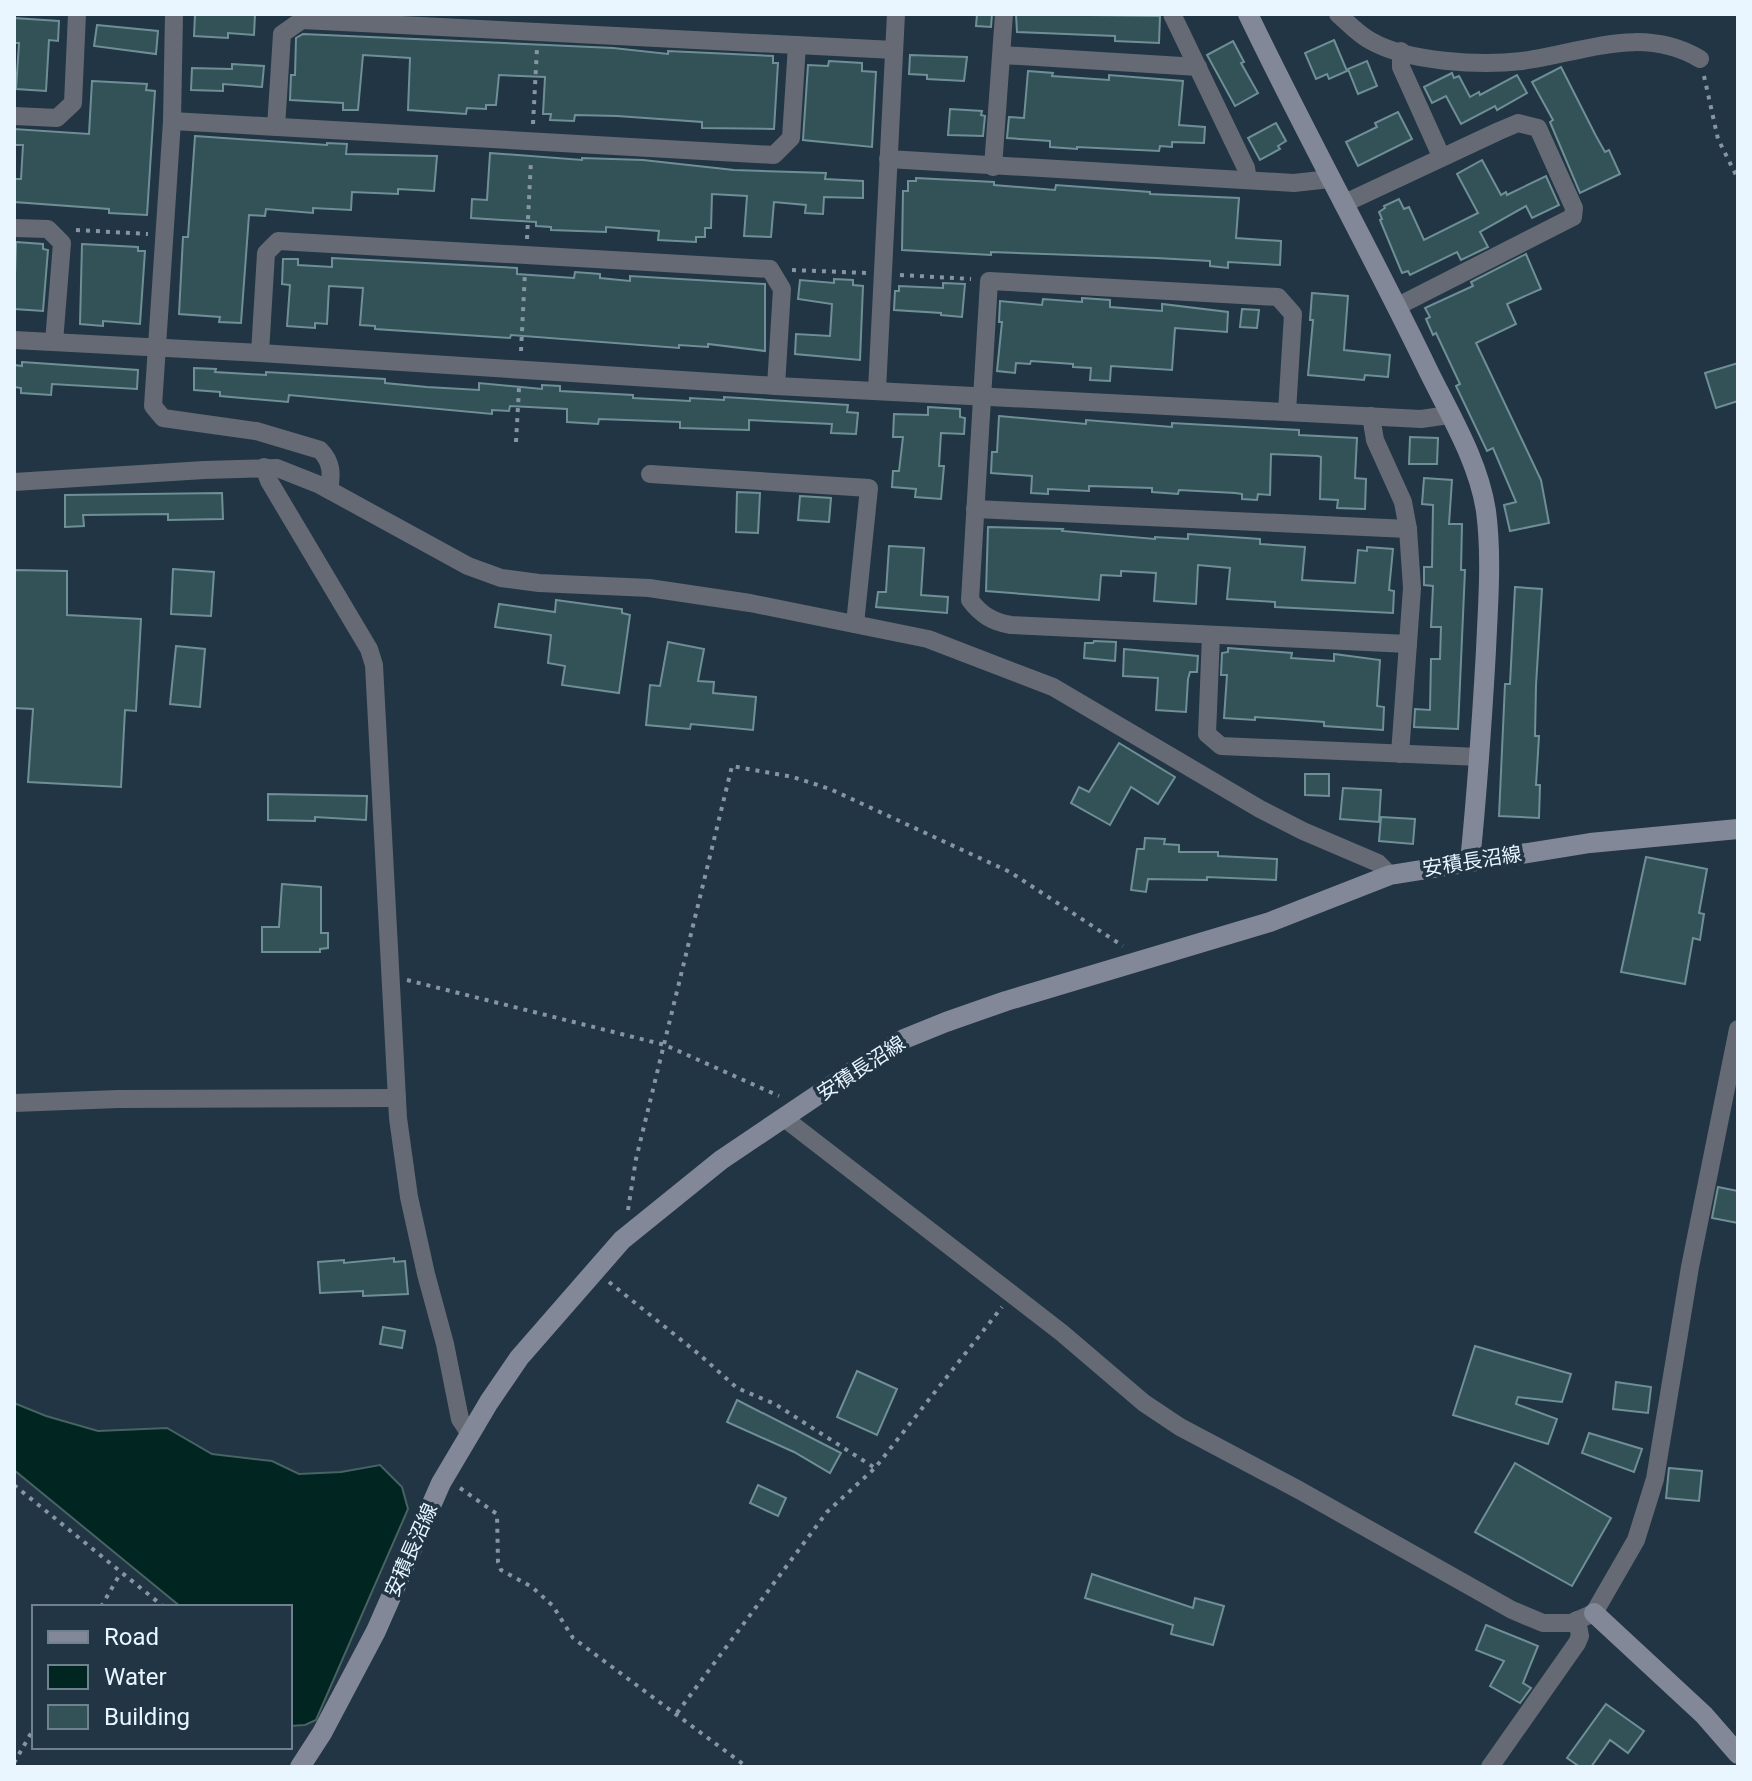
<svg xmlns="http://www.w3.org/2000/svg" width="1752" height="1781" font-family="Roboto,'Noto Sans JP',sans-serif">
<style>
.water{fill:#012520;stroke:#476363;stroke-width:2}
.building{fill:#335258;stroke:#6f8f96;stroke-width:2}
.lines{fill:none;stroke-linecap:round;stroke-linejoin:round}
.path{stroke:#8595a2;stroke-width:4;stroke-dasharray:4 6;stroke-linecap:butt}
.street{stroke:#666a74;stroke-width:18}
.secondary{stroke:#838899;stroke-width:20}
.labels{text-anchor:middle;dominant-baseline:central;stroke-width:7;stroke-linejoin:round;paint-order:stroke}
.street-label{font-size:20px;fill:#e9f5ff;stroke:#213544}
</style>
<rect width="100%" height="100%" fill="#213544"/>
<path class="water" d="M14,1403L46,1416L98,1431L167,1428L212,1454L272,1461L299,1474L341,1472L380,1465L402,1487L408,1509L316,1720L305,1725L290,1726V1607H181L14,1470Z"/>
<g class="building">
<path d="M195,14H255L254,35L228,33V38L194,36Z"/>
<path d="M977,14H992L991,27L976,26Z"/>
<path d="M1016,14L1160,16L1159,43L1115,41V36L1017,32Z"/>
<path d="M14,18L59,21L58,41L49,40L46,91L16,89L19,43H14Z"/>
<path d="M97,25L158,31L156,54L94,46Z"/>
<path d="M303,34L613,48L668,54V51L773,56V63H778L774,129L702,128V122L617,116L575,115L574,121L550,120L551,114H543L545,77L499,75L496,105H486V109L467,108L466,114L408,110L410,58L363,55L358,110H343V103L290,100L291,75H295L296,38Z"/>
<path d="M1334,40L1347,71L1329,79L1327,74L1316,79L1305,53Z"/>
<path d="M1233,41L1244,62L1241,63L1258,93L1235,106L1207,55Z"/>
<path d="M910,55L967,57L964,81L927,79V75L909,74Z"/>
<path d="M829,61L862,63V71L876,72L872,147L803,140L808,65L828,66Z"/>
<path d="M1367,61L1377,86L1358,94L1348,69Z"/>
<path d="M232,64L264,66L262,87L223,84V91L191,90L192,68L232,69Z"/>
<path d="M1561,67L1596,136L1605,152L1609,150L1620,174L1580,193L1550,122L1553,120L1532,82Z"/>
<path d="M1028,71L1053,73L1052,76L1109,80V75L1183,81L1179,125L1205,127L1204,143L1172,142V147L1160,146L1159,151L1077,147V149L1050,147V141L1007,138L1009,117L1024,118Z"/>
<path d="M1452,73L1454,78L1459,76L1470,97L1479,92L1480,95L1517,75L1527,93L1497,110L1495,106L1461,124L1446,96L1432,103L1424,87Z"/>
<path d="M92,81L147,84L146,90L155,91L147,215L109,213V209L14,202V179H21L23,145H14V129L89,134Z"/>
<path d="M950,109L982,111L981,115L985,116L983,136L948,135Z"/>
<path d="M1398,112L1412,139L1358,166L1346,142L1377,127L1375,123Z"/>
<path d="M1276,123L1286,141L1278,146L1280,149L1260,160L1248,138Z"/>
<path d="M195,136L327,145V143L347,144L346,154L437,156L434,191L398,189V194L352,192L351,210L313,208V213L266,209L265,216L249,215L241,323L219,322L220,317L179,314L183,237H188Z"/>
<path d="M490,153L582,160V158L643,160L734,170L826,173L825,179L863,181V198L824,197L823,214L805,213L806,205L774,202L771,237L744,236L747,196L712,194L711,228H705V237H696V242L658,240L659,231L606,227V232L551,230V227L536,226V222L471,218L472,199L487,200Z"/>
<path d="M1482,160L1501,195L1506,192L1507,195L1546,176L1559,205L1532,218L1526,206L1480,232L1488,247L1461,260L1457,252L1410,275L1408,271L1402,273L1380,220L1382,219L1379,212L1385,208L1384,206L1399,199L1404,209L1409,207L1424,240L1478,213L1457,174Z"/>
<path d="M916,178L994,182V185L1055,190L1056,185L1150,192V194L1239,198L1236,238L1281,241L1280,265L1228,262V268L1210,266V261L1156,258L991,252V255L902,250L903,191H908V181H916Z"/>
<path d="M16,242L43,244V249L48,250L43,311L14,309Z"/>
<path d="M82,244L138,247V251H145L140,324L103,321V326L80,324Z"/>
<path d="M1526,254L1541,289L1507,304L1516,324L1476,343L1541,480L1549,523L1510,531L1504,505L1516,502L1493,448L1487,451L1456,386L1460,384L1436,333L1433,335L1426,319L1430,317L1425,308L1473,286L1471,282Z"/>
<path d="M332,258L517,268V274L574,278L575,272L600,274V278L630,281V276L765,284V351L708,344V347L679,345V348L511,335L510,338L375,329V326L360,325L363,288L329,286L327,324L315,323V328L287,326L290,285L282,284L283,259H298V265L332,267Z"/>
<path d="M834,279L853,280V285L863,286L860,360L795,354L796,334L830,336L832,304L798,299L800,280L834,283Z"/>
<path d="M943,283L965,284L962,317L941,315V313L894,310L895,291H899V286L943,288Z"/>
<path d="M1312,293L1348,296L1344,350L1390,355L1388,377L1365,375L1364,380L1308,375L1313,320H1310Z"/>
<path d="M1082,298L1110,300V307L1162,311V304L1228,312L1227,332L1175,328L1172,370L1111,366L1110,381L1090,380L1091,368L1073,367V364L1031,361L1030,364L1016,363L1015,373L997,371L1002,322H999L1000,301L1042,305L1043,299L1082,302Z"/>
<path d="M1242,309L1259,310L1257,328L1240,327Z"/>
<path d="M22,362L138,370L137,389L52,384L51,395L21,393V388L14,387V365L22,366Z"/>
<path d="M1738,363V401L1716,408L1705,373Z"/>
<path d="M194,368L216,369L215,372L266,375V372L385,379V383L427,387L479,390V383L542,389V385L560,386V391L633,395V398L690,401V398L724,400V397L848,405L847,412L858,413L856,434L831,433L832,424L749,420V430L680,428V422L599,419L598,424L567,422V409L510,406L509,411L492,410V414L289,395L288,402L220,396V392L194,390Z"/>
<path d="M928,407L960,409V417L965,418L964,434L941,433L939,466H944L941,499L915,497L916,489L892,487L893,471H899L903,437H893L894,414L928,415Z"/>
<path d="M999,416L1086,424V420L1172,427V423L1299,430V435L1357,438L1355,478L1366,479L1365,509L1337,508L1338,500L1320,499L1321,457L1318,456L1271,454L1270,495L1258,494L1257,500L1242,499V494L1235,493L1179,490L1178,494L1152,492V488L1089,486V491L1048,489V494L1031,493L1032,476L991,473L992,452H997Z"/>
<path d="M1410,437L1438,438L1437,464H1409Z"/>
<path d="M1424,478L1452,480L1449,524H1462L1461,570H1465L1458,729L1414,727L1415,709L1430,710L1431,659H1440L1441,627H1431L1433,586L1424,585V567H1432L1433,505L1422,504Z"/>
<path d="M737,492L760,493L758,533L736,532Z"/>
<path d="M222,493L223,519L168,520V514L83,515L84,526L65,527V495Z"/>
<path d="M800,496L831,498L829,522L798,520Z"/>
<path d="M988,527L1063,529L1062,531L1155,539V537L1188,539V534L1260,539V544L1305,547L1302,580L1355,583L1358,550L1367,551V547L1393,549L1389,590L1394,591L1393,613L1275,607V602L1227,599L1230,568L1198,565L1196,604L1154,601L1156,573L1121,571V576L1101,575L1099,600L986,591Z"/>
<path d="M889,546L924,548L921,595L948,597L947,613L876,607L878,592H886Z"/>
<path d="M173,569L214,572L211,616L171,614Z"/>
<path d="M14,570L67,571V615L141,619L136,711L125,710L121,787L28,782L33,709L14,708Z"/>
<path d="M1515,587L1542,589L1536,685L1535,736H1539L1536,785H1540L1539,818L1499,816L1505,684H1510Z"/>
<path d="M556,600L622,609V613L630,615L619,693L562,685L565,666L548,663L551,635L495,627L499,604L555,612Z"/>
<path d="M1094,641L1116,642L1115,661L1084,658L1085,643H1093Z"/>
<path d="M668,642L704,649L698,681L714,682L713,693L756,697L753,730L691,724L690,729L646,725L650,685L660,686Z"/>
<path d="M176,646L205,649L200,707L170,704Z"/>
<path d="M1228,648L1292,653L1291,658L1334,661V654L1380,660L1377,706L1384,707L1383,730L1324,726V722L1255,717V720L1224,718L1227,675H1221L1222,653L1228,652Z"/>
<path d="M1124,649L1198,656L1197,672H1190L1188,679L1186,712L1156,710L1158,678L1123,676Z"/>
<path d="M1119,743L1175,777L1158,804L1131,787L1110,825L1071,803L1079,787L1089,792Z"/>
<path d="M1305,774H1329V796L1305,795Z"/>
<path d="M1343,788L1381,790L1379,822L1340,819Z"/>
<path d="M268,794L367,796L366,820L315,817V821L268,820Z"/>
<path d="M1381,817L1415,819L1413,844L1379,841Z"/>
<path d="M1145,838L1165,839L1164,844L1179,845V852H1218V856L1277,859L1276,880L1207,877V880L1148,879L1146,892L1131,890L1137,849H1144Z"/>
<path d="M1646,857L1707,869L1699,913L1704,914L1700,940L1693,938L1685,984L1621,972Z"/>
<path d="M282,884L321,887V933H328V948L320,949V952H262V927H279Z"/>
<path d="M1718,1187L1738,1191V1223L1712,1218Z"/>
<path d="M394,1258V1262L405,1261L408,1294L363,1296V1291L320,1293L318,1262L344,1260V1263Z"/>
<path d="M383,1327L405,1331L402,1348L380,1344Z"/>
<path d="M1475,1346L1571,1374L1562,1402L1518,1397L1516,1404L1557,1419L1548,1444L1453,1415Z"/>
<path d="M857,1371L897,1389L877,1435L837,1417Z"/>
<path d="M1616,1382L1651,1387L1648,1413L1613,1409Z"/>
<path d="M737,1400L841,1453L830,1473L794,1452L727,1422Z"/>
<path d="M1589,1433L1642,1449L1634,1472L1582,1453Z"/>
<path d="M1515,1463L1611,1518L1572,1586L1475,1532Z"/>
<path d="M1669,1468L1702,1471L1699,1501L1666,1498Z"/>
<path d="M758,1485L786,1498L778,1516L750,1503Z"/>
<path d="M1092,1574L1193,1608L1195,1598L1224,1606L1213,1645L1171,1634L1173,1625L1085,1598Z"/>
<path d="M1486,1625L1538,1646L1523,1683L1531,1688L1520,1703L1490,1686L1504,1661L1476,1650Z"/>
<path d="M1606,1704L1644,1731L1628,1753L1610,1740L1591,1767H1580L1567,1758Z"/>
</g>
<g class="lines">
<g class="path">
<path d="M1704,76L1718,139L1738,179"/>
<path d="M533,124L537,48"/>
<path d="M76,230L148,234"/>
<path d="M527,239L531,160"/>
<path d="M792,270L867,273"/>
<path d="M900,275L971,279"/>
<path d="M521,351L525,272"/>
<path d="M516,442L519,388"/>
<path d="M407,980L665,1045L779,1096"/>
<path d="M628,1210L636,1159L732,766L793,777L830,789L1010,872L1123,946"/>
<path d="M609,1282L700,1355L737,1388L775,1404L875,1468"/>
<path d="M14,1485L164,1607"/>
<path d="M460,1488L497,1514L498,1562L501,1570L532,1587L553,1606L573,1638L747,1767"/>
<path d="M101,1607L120,1574"/>
<path d="M677,1713L827,1512L875,1468L1002,1307"/>
<path d="M14,1763L34,1728"/>
</g>
<g class="street">
<path d="M174,14L172,121L153,406L163,418L256,431L320,450C332,462 332,474 329,490"/>
<path d="M1172,14L1246,168L1248,180"/>
<path d="M1338,14C1348,23 1359,35 1371,41C1408,62 1480,66 1522,61C1583,53 1641,24 1700,59"/>
<path d="M1401,51V67L1441,156"/>
<path d="M1002,55L1198,67"/>
<path d="M14,116L57,118L73,103L77,14"/>
<path d="M172,121L774,155L791,138L797,45"/>
<path d="M276,127L282,34L302,20L894,50"/>
<path d="M888,159L1294,183L1330,179"/>
<path d="M993,167L1004,14"/>
<path d="M1343,204L1499,131L1518,123L1538,128L1574,208L1573,217L1398,306"/>
<path d="M14,228L48,229L62,243L54,342"/>
<path d="M14,340L260,353L776,386L1421,419L1449,415"/>
<path d="M260,353L266,253L278,241L770,269L782,289L776,386"/>
<path d="M877,390L896,14"/>
<path d="M1287,412L1293,314L1278,297L989,281L970,600C981,615 993,622 1011,625L1408,644"/>
<path d="M1371,416L1375,440L1403,502L1408,529L1412,588L1400,754"/>
<path d="M264,467L269,481L369,649L374,665L398,1118L409,1197L426,1274L445,1344L460,1419L470,1434"/>
<path d="M650,474L869,488L855,624"/>
<path d="M14,482L204,470L277,468L320,485L468,566L501,578L539,583L649,588L750,603L928,639L1053,687L1260,809L1303,831L1378,863L1390,875"/>
<path d="M975,509L1408,529"/>
<path d="M1211,635L1207,734L1221,746L1480,757"/>
<path d="M14,1103L118,1099L397,1098"/>
<path d="M784,1118L1062,1333L1144,1403L1180,1427L1299,1490L1512,1610L1543,1623H1571L1594,1613L1636,1540L1655,1479L1690,1267L1738,1029"/>
<path d="M1490,1767L1577,1643L1580,1636L1577,1620"/>
</g>
<g class="secondary">
<path d="M1248,14C1305,133 1369,248 1426,366C1448,412 1478,459 1486,511C1492,557 1488,604 1486,650C1482,721 1477,792 1470,862"/>
<path d="M1594,1613L1704,1715L1738,1754"/>
<path d="M300,1767L322,1733L376,1631L441,1483L489,1402L519,1358L622,1240L721,1160L862,1065L904,1039L946,1022L1006,1001L1270,922L1390,875L1590,843L1738,829"/>
</g>
</g>
<g class="labels">
<g class="street-label">
<text transform="translate(1472 861) rotate(-9)">安積長沼線</text>
<text transform="translate(861 1068) rotate(-33)">安積長沼線</text>
<text transform="translate(411 1550) rotate(-66)">安積長沼線</text>
</g>
</g>
<rect width="1752" height="1781" fill="none" stroke="#e9f5ff" stroke-width="32"/>
<rect x="32" y="1605" width="260" height="144" fill="#213544" stroke="#71828f" stroke-width="2"/>
<rect x="48" y="1631" width="40" height="12" fill="#838899" stroke="#71828f" stroke-width="2"/>
<text x="104" y="1645" font-size="24" fill="#e9f5ff">Road</text>
<rect x="48" y="1665" width="40" height="24" fill="#012520" stroke="#71828f" stroke-width="2"/>
<text x="104" y="1685" font-size="24" fill="#e9f5ff">Water</text>
<rect x="48" y="1705" width="40" height="24" fill="#335258" stroke="#71828f" stroke-width="2"/>
<text x="104" y="1725" font-size="24" fill="#e9f5ff">Building</text>
</svg>
